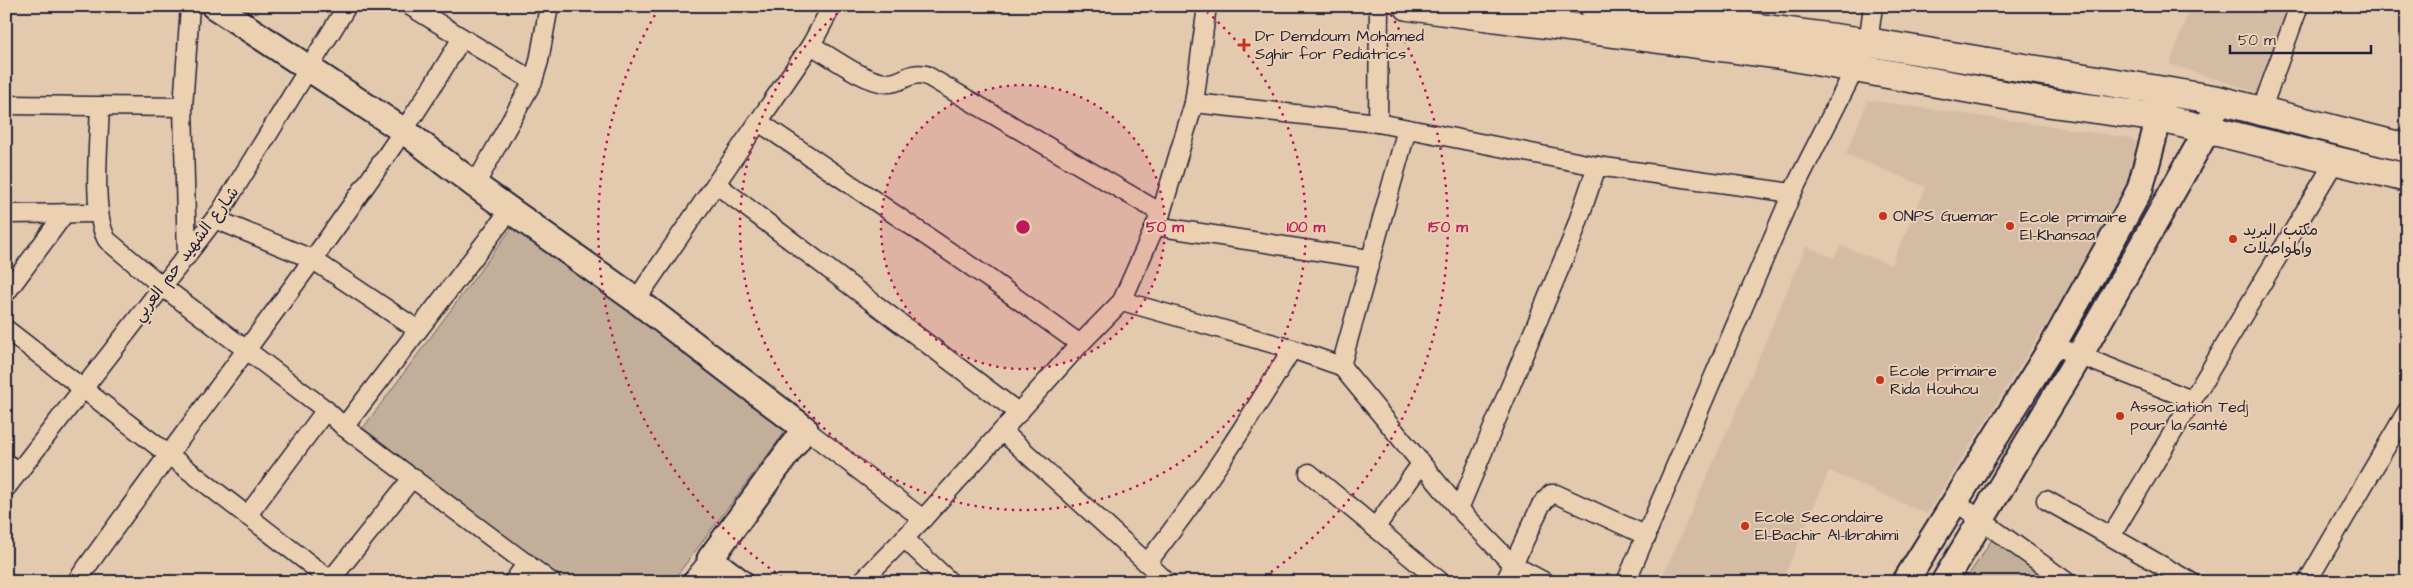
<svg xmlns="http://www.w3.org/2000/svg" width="2413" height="588" font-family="'Architects Daughter','Playpen Sans Arabic',sans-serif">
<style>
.built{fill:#d4bca4}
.green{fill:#c3ae9a;stroke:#72686a}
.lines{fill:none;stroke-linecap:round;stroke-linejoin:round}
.street-casing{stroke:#22223b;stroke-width:21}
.secondary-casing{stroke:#22223b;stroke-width:29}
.highway-casing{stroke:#22223b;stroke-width:31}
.street{stroke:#ebd0b2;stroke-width:18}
.secondary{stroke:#ebd0b2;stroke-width:25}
.highway{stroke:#ebd0b2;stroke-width:28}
.ring{fill:none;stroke:#c2185b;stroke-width:2.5;stroke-dasharray:2.5 5}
.poi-dot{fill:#c8321e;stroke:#ebd0b2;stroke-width:2}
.labels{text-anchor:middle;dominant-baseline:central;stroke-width:4;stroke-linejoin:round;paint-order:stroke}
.poi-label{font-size:16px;fill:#22223b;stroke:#ebd0b2;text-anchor:start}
.street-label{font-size:16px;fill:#22223b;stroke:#ebd0b2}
.centre{fill:#c2185b;stroke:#ebd0b2;stroke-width:2.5}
.ring-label{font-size:15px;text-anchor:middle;font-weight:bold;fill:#c2185b;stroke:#ebd0b2;stroke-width:4;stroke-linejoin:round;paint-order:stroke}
</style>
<rect width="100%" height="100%" fill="#e3c9ad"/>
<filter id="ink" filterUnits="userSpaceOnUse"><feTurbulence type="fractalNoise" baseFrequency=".02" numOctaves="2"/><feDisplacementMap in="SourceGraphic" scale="10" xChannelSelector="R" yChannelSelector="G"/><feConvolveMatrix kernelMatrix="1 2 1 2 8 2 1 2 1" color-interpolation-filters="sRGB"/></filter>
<g filter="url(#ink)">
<g class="built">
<path d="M2190,6H2303L2268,96L2170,64Z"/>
<path d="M1868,100L2131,138L2147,150L2141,181L2035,342L1927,514L1829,471L1782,582H1660L1733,418L1806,246L1834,258L1841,246L1891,265L1926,187L1846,154Z"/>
</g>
<g class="green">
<path d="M514,225L787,429L672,582H565L363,428Z"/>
<path d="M1995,535L2061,582H1964Z"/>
</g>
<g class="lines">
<defs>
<g id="street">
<path d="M410,6L533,81"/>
<path d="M811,45C830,56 865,82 886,83C903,84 907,71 926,75L1161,213"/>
<path d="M1194,103L1378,123L1597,166L1792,193"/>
<path d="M6,105L183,107"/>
<path d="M100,106C99,141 91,211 107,240L163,287L326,410L344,427L551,582"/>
<path d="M2261,111L2299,6"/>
<path d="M759,122L991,280L1080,344"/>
<path d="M1378,123L1379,6"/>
<path d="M716,184L1019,413"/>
<path d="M475,185L533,81L539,61L549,6"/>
<path d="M6,214L98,213"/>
<path d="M215,219L312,259L418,330"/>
<path d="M1155,226L1369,259"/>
<path d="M187,256L183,107L190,6"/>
<path d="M6,293L65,213"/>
<path d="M636,300L811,45L832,6"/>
<path d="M1122,301L1292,349L1341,366L1459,509L1513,565L1545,582"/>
<path d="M6,329L333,582"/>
<path d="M2053,345L2192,400"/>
<path d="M1341,366L1407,129"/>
<path d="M344,427L510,210"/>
<path d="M805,429L923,519"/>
<path d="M1002,431L1147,563C1201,495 1247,423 1292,349"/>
<path d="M6,463L19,472"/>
<path d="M1309,473L1441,582"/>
<path d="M6,488L221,211L347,6"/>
<path d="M2046,500L2191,582"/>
<path d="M1956,502L2067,582"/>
<path d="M1459,509L1572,239L1597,166"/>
<path d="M247,516L326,410"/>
<path d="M1375,528L1421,464"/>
<path d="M2111,536L2335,161"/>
<path d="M904,538L950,582"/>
<path d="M1147,563L1167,582"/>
<path d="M76,582C183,431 299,285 403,131C424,101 443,69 462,38"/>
<path d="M329,582L413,477"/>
<path d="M513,582L527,563"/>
<path d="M691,582L710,559"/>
<path d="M861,582L923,519L1080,344L1122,301L1161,213L1194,103L1207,6"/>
<path d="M1505,582L1541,505L1551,494H1556L1647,536"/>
<path d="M1626,582L1792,193L1868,43L1873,6"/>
<path d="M2307,582L2407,411"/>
</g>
<g id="secondary">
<path d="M214,6L404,131L475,185L636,300L805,429L710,559L740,582"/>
<path d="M1905,582L2053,345L2131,206L2140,189L2164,99"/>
<path d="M1944,582L2080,355L2208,129L2218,100"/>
</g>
<g id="highway">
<path d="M1408,6L1788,56L2037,101L2160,118L2407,178"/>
<path d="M1594,6L1879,44L2218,100L2407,148"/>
</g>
</defs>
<use href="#street" class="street-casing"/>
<use href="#secondary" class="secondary-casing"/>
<use href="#highway" class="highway-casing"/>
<use href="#street" class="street"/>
<use href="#secondary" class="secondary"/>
<use href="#highway" class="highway"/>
</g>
</g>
<circle cx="1023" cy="227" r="142" fill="#c2185b" fill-opacity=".12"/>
<g class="ring">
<circle cx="1023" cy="227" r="142"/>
<path d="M1201 7A283 283 0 1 1 845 7"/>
<path d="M788 581A425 425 0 0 1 659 8M1387 8A425 425 0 0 1 1258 581"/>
</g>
<g class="poi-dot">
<path d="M1241.5 37.5h5v5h5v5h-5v5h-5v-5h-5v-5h5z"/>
<circle cx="1883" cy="216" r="5"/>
<circle cx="2010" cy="226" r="5"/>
<circle cx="2233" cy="239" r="5"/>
<circle cx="1880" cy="380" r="5"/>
<circle cx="2120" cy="416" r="5"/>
<circle cx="1745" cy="526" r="5"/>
</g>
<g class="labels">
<g class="poi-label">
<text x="1255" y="36">Dr Demdoum Mohamed<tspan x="1255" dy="18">Sghir for Pediatrics</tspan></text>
<text x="1893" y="216">ONPS Guemar</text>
<text x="2020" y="217">Ecole primaire<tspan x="2020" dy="18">El-Khansaa</tspan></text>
<text x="2243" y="230">مكتب البريد<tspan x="2243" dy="18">والمواصلات</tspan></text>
<text x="1890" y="371">Ecole primaire<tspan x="1890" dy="18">Rida Houhou</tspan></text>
<text x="2130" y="407">Association Tedj<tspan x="2130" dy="18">pour la santé</tspan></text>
<text x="1755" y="517">Ecole Secondaire<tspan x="1755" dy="18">El-Bachir Al-Ibrahimi</tspan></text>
</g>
<g class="street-label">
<text transform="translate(186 254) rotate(-53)">شـارع الشهيد حم العربي</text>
</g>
</g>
<circle cx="1023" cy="227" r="8" class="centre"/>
<g class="ring-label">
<text x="1165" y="232">50 m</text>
<text x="1306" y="232">100 m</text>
<text x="1448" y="232">150 m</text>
</g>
<rect width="2413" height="588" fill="none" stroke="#ebd0b2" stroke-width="25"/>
<rect x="12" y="12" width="2388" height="563" fill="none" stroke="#22223b" stroke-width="2" filter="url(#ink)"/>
<path d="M2230 45v8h141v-8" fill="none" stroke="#22223b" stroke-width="2.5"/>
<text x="2238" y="45" font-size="15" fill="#22223b" stroke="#ebd0b2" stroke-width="4" paint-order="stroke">50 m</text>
</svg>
